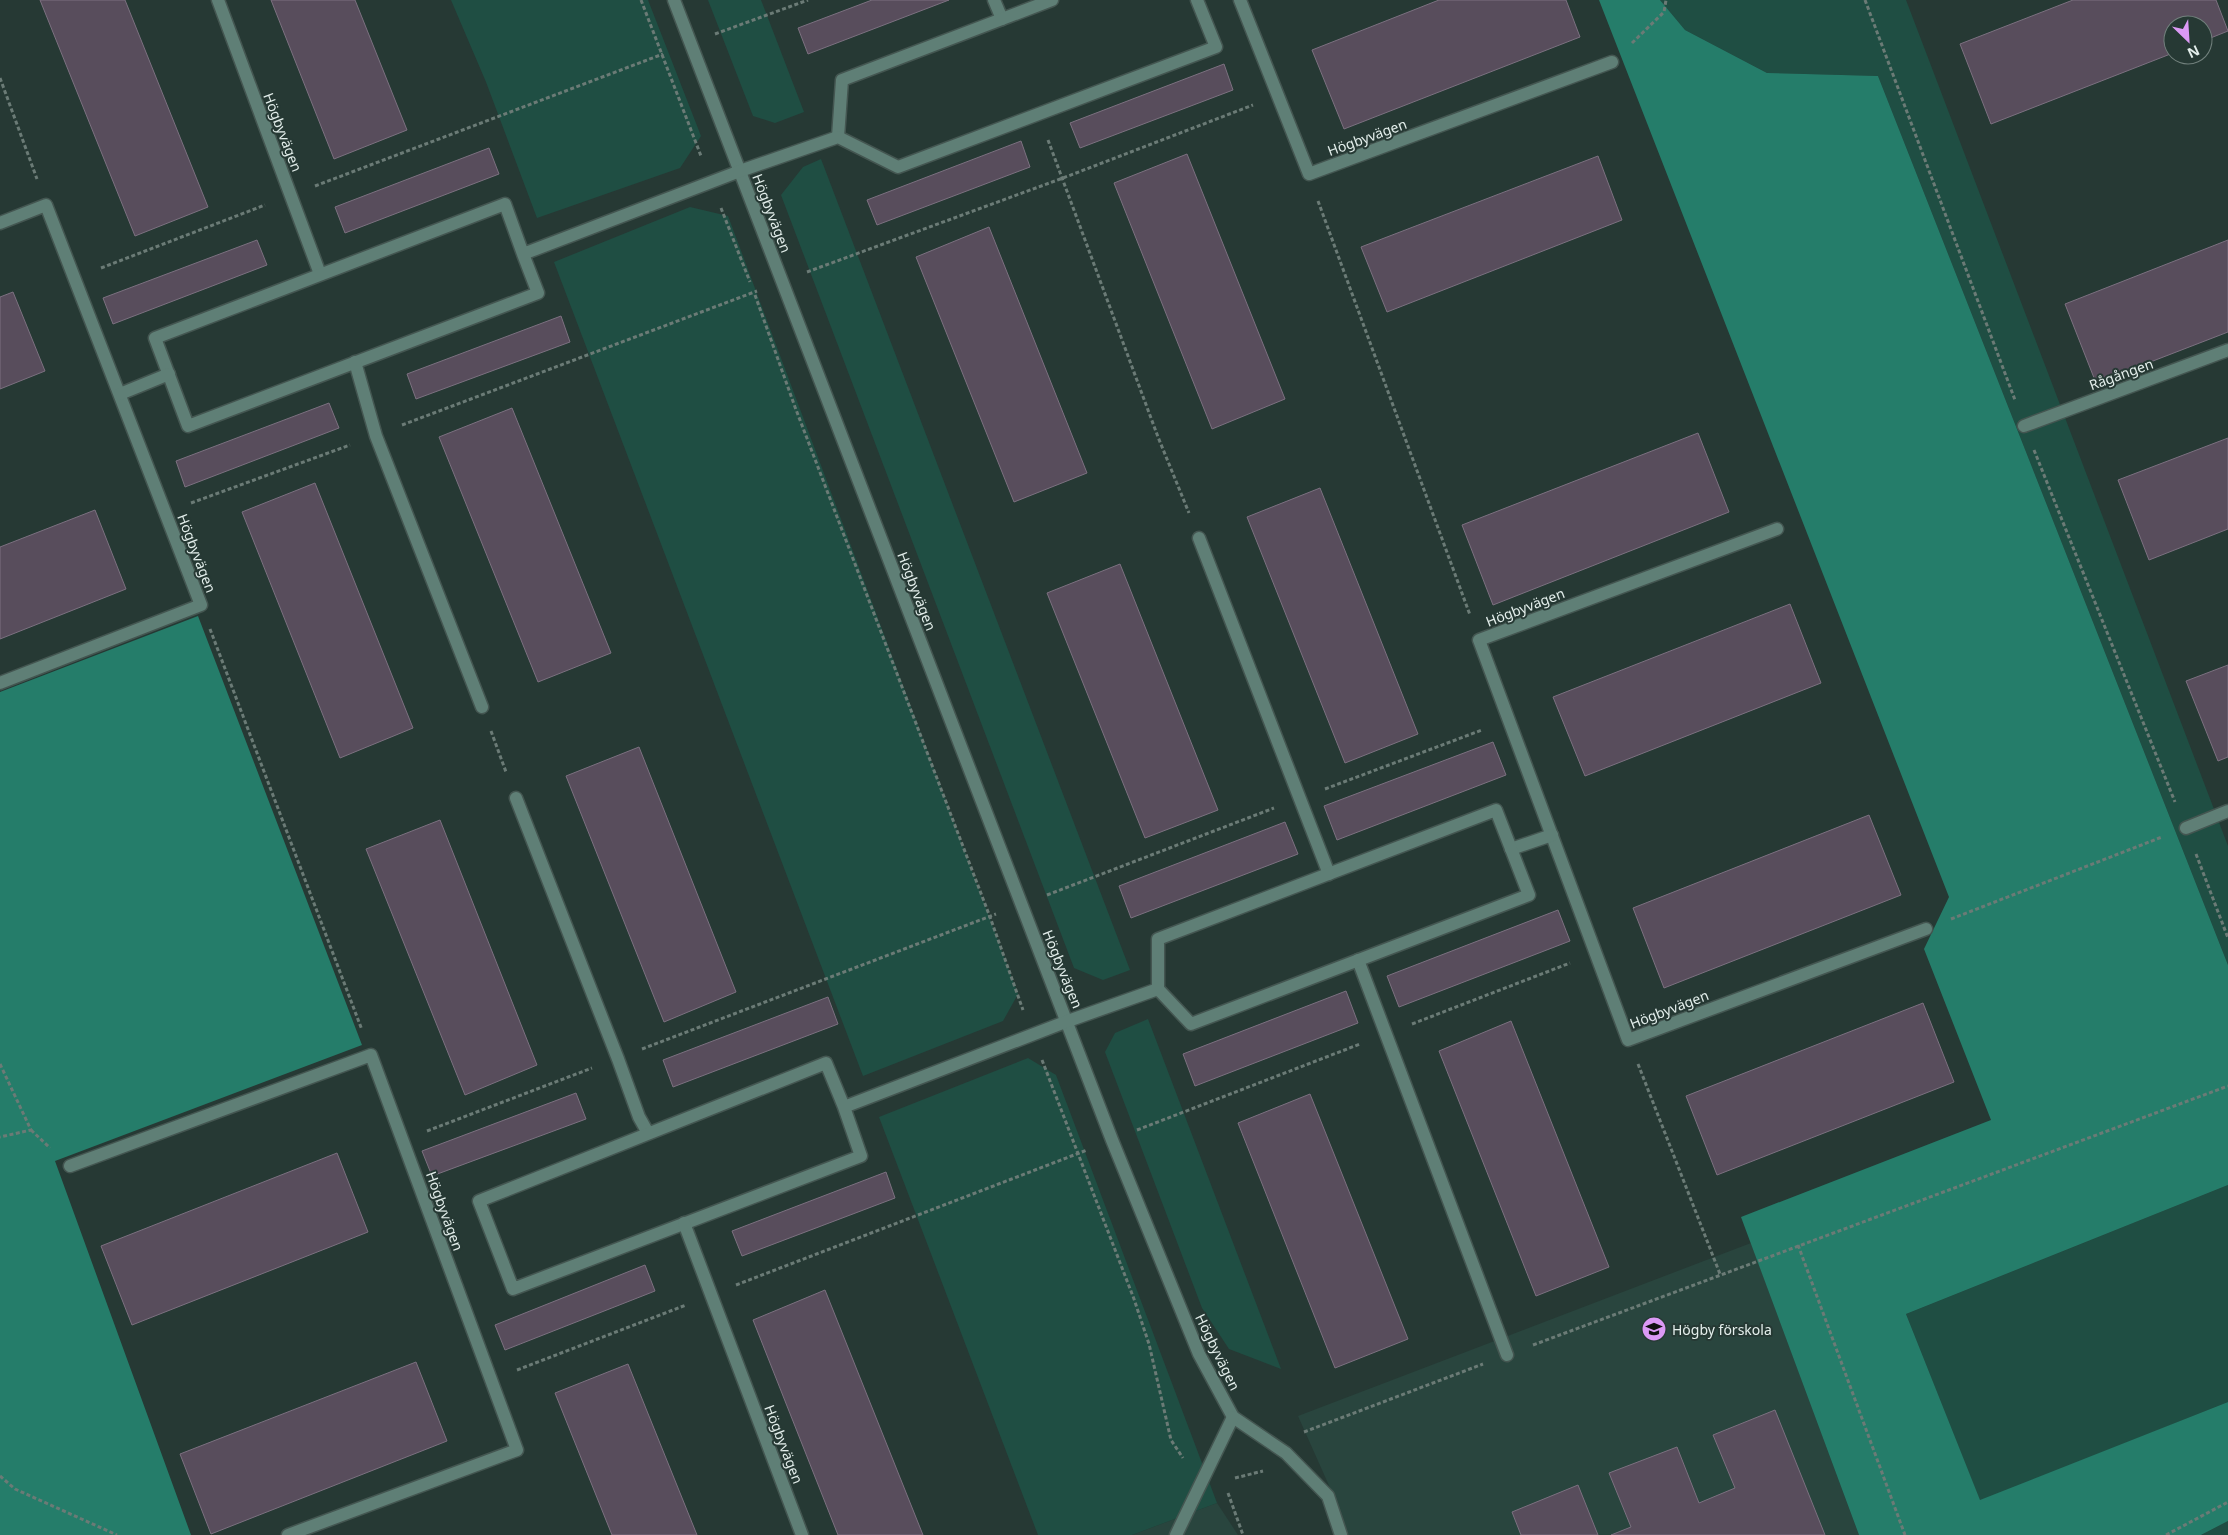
<svg xmlns="http://www.w3.org/2000/svg" width="2228" height="1535" font-family="'Noto Sans',sans-serif">
<style>
.built{fill:#29453e}
.green{fill:#1f4e43}
.forest{fill:#257d6a}
.building{fill:#584d5c;stroke:#7c7180}
.lines{fill:none;stroke-linecap:round;stroke-linejoin:round}
.minor-casing{stroke:#445651;stroke-width:15}
.path{stroke:#6b7b76;stroke-width:3;stroke-dasharray:4 2.5;stroke-linecap:butt}
.minor{stroke:#5f7f76;stroke-width:12}
.labels{text-anchor:middle;dominant-baseline:central;stroke-width:4;stroke-linejoin:round;paint-order:stroke}
.street-label{font-size:14px;fill:#e3eeeb;stroke:#263934}
.poi-label{font-size:14px;fill:#e3eeeb;stroke:#263934;text-anchor:start}
</style>
<rect width="100%" height="100%" fill="#263934"/>
<g class="built">
<path d="M1751,1243L1859,1535H1336L1331,1490L1298,1416Z"/>
<path d="M1217,1503L1238,1535H1132Z"/>
</g>
<g class="green">
<path d="M451,0H648L701,136L680,168L537,218L486,82Z"/>
<path d="M708,0H761L804,112L775,123L753,116Z"/>
<path d="M1660,0H1906L2228,846V965L1878,76L1767,73L1685,30Z"/>
<path d="M821,159L1130,970L1103,980L1074,968L781,195L803,167Z"/>
<path d="M690,207L728,216L1018,994L1003,1021L863,1076L554,262Z"/>
<path d="M1148,1019L1281,1369L1229,1349L1202,1308L1105,1052L1115,1033Z"/>
<path d="M1028,1058L1056,1075L1217,1503L1132,1535H1038L879,1117Z"/>
<path d="M2228,1185V1402L1980,1501L1906,1314Z"/>
<path d="M2228,1521V1535H2201Z"/>
</g>
<g class="forest">
<path d="M1599,0H1660L1685,30L1767,73L1878,76L2228,965V1185L1906,1314L1980,1500L2228,1402V1521L2201,1535H1859L1741,1217L1991,1120L1924,949L1949,897Z"/>
<path d="M198,616L362,1045L55,1161L191,1535H0V692Z"/>
</g>
<g class="building">
<path d="M40,0H125L208,207L135,236Z"/>
<path d="M271,0H355L407,130L334,159Z"/>
<path d="M872,0H949L808,54L798,28Z"/>
<path d="M1439,0H1566L1580,37L1344,129L1312,50Z"/>
<path d="M2073,0H2216L2228,31L2203,41V25H2173V53L1991,124L1960,44Z"/>
<path d="M1224,64L1233,90L1080,148L1070,123Z"/>
<path d="M1021,141L1030,167L877,225L867,200Z"/>
<path d="M489,148L499,174L345,233L335,207Z"/>
<path d="M1187,154L1285,399L1212,429L1114,183Z"/>
<path d="M1598,156L1622,220L1387,312L1361,247Z"/>
<path d="M989,227L1087,473L1014,502L916,257Z"/>
<path d="M257,240L267,265L113,324L103,298Z"/>
<path d="M2228,240V332L2096,383L2065,304Z"/>
<path d="M13,292L45,371L0,389V297Z"/>
<path d="M561,316L570,342L416,399L407,374Z"/>
<path d="M329,403L339,428L185,487L176,461Z"/>
<path d="M512,408L611,653L538,682L439,437Z"/>
<path d="M1698,433L1729,512L1493,605L1462,525Z"/>
<path d="M2228,438V529L2149,560L2118,480Z"/>
<path d="M315,483L413,728L340,758L242,512Z"/>
<path d="M1320,488L1418,734L1345,763L1247,517Z"/>
<path d="M95,510L126,589L0,639V547Z"/>
<path d="M1120,564L1218,810L1145,838L1047,593Z"/>
<path d="M1790,604L1821,683L1585,776L1553,697Z"/>
<path d="M2228,665V757L2218,761L2186,681Z"/>
<path d="M1493,742L1506,775L1337,840L1324,806Z"/>
<path d="M639,747L736,992L664,1022L566,776Z"/>
<path d="M1869,815L1901,895L1664,988L1633,908Z"/>
<path d="M440,820L537,1065L465,1095L366,849Z"/>
<path d="M1285,822L1298,854L1131,918L1119,886Z"/>
<path d="M1558,910L1570,941L1399,1007L1387,976Z"/>
<path d="M1346,991L1358,1023L1195,1086L1183,1054Z"/>
<path d="M828,997L838,1024L673,1087L663,1060Z"/>
<path d="M1923,1003L1954,1082L1717,1175L1686,1096Z"/>
<path d="M1511,1021L1609,1267L1536,1296L1439,1051Z"/>
<path d="M576,1093L586,1119L432,1176L422,1151Z"/>
<path d="M1310,1094L1408,1339L1335,1368L1238,1123Z"/>
<path d="M337,1153L368,1232L132,1325L101,1246Z"/>
<path d="M886,1172L895,1198L742,1256L732,1231Z"/>
<path d="M645,1265L655,1291L505,1350L495,1325Z"/>
<path d="M825,1290L923,1535H838L753,1320Z"/>
<path d="M416,1362L447,1441L211,1534L180,1454Z"/>
<path d="M628,1364L697,1535H612L555,1393Z"/>
<path d="M1775,1410L1825,1535H1611L1631,1527L1609,1473L1677,1447L1699,1503L1735,1488L1713,1435Z"/>
<path d="M1578,1485L1598,1535H1521L1512,1512Z"/>
</g>
<g class="lines">
<defs>
<g id="minor">
<path d="M218,0L320,274"/>
<path d="M674,0L1112,1140L1199,1354L1233,1417L1286,1453L1328,1496L1341,1535"/>
<path d="M994,0L1002,19"/>
<path d="M1240,0L1309,174L1612,62"/>
<path d="M838,137L842,80L1052,0"/>
<path d="M0,223L46,205L201,605L0,683"/>
<path d="M523,254L505,204L155,338L188,426L538,293L523,254L740,171L838,137L898,167L1216,47L1197,0"/>
<path d="M355,362L376,436L482,707"/>
<path d="M120,394L169,374"/>
<path d="M2024,426L2228,350"/>
<path d="M1777,529L1479,640L1628,1040L1926,929"/>
<path d="M1199,538L1329,874"/>
<path d="M516,798L618,1059L639,1117L648,1133"/>
<path d="M2186,828L2228,811"/>
<path d="M1511,849L1552,835"/>
<path d="M1358,960L1507,1355"/>
<path d="M844,1107L826,1063L479,1201L513,1289L861,1156L844,1107L1068,1021L1158,989L1191,1024L1529,895L1496,810L1158,939V989"/>
<path d="M70,1166L371,1055L517,1450L288,1535"/>
<path d="M684,1223L802,1535"/>
<path d="M1176,1535L1233,1417"/>
</g>
</defs>
<use href="#minor" class="minor-casing"/>
<g class="path">
<path d="M641,0L701,156"/>
<path d="M1865,0L2015,400"/>
<path d="M715,34L808,0"/>
<path d="M1632,43L1664,12L1666,0"/>
<path d="M0,78L37,179"/>
<path d="M1048,140L1158,437L1189,513"/>
<path d="M315,186L663,54"/>
<path d="M1318,201L1470,615"/>
<path d="M721,208L750,282"/>
<path d="M101,268L265,205"/>
<path d="M807,272L1063,178L1253,105"/>
<path d="M755,295L795,407L990,917L1023,1010"/>
<path d="M402,425L757,291"/>
<path d="M2034,450L2175,802"/>
<path d="M191,503L350,445"/>
<path d="M210,629L362,1030"/>
<path d="M491,731L506,772"/>
<path d="M1325,789L1482,730"/>
<path d="M2196,854L2228,938"/>
<path d="M1047,895L1274,808"/>
<path d="M1951,919L2162,837"/>
<path d="M1412,1024L1570,963"/>
<path d="M642,1049L996,914"/>
<path d="M1042,1060L1134,1299L1149,1344L1171,1440L1183,1458"/>
<path d="M0,1064L31,1130L0,1137"/>
<path d="M1638,1064L1720,1274"/>
<path d="M31,1130L50,1148"/>
<path d="M1137,1130L1360,1044"/>
<path d="M427,1131L592,1068"/>
<path d="M1798,1245L1905,1535"/>
<path d="M736,1285L1087,1150"/>
<path d="M1533,1345L2228,1086"/>
<path d="M517,1370L686,1305"/>
<path d="M1304,1432L1483,1364"/>
<path d="M0,1476L15,1489L117,1535"/>
<path d="M1235,1478L1263,1471"/>
<path d="M1228,1493L1243,1535"/>
<path d="M2166,1535L2228,1502"/>
</g>
<use href="#minor" class="minor"/>
</g>
<defs>
<symbol id="school-disc" viewBox="-11 -11 22 22"><circle r="9.5" fill="#db99f5" stroke="#263934"/><path d="M0-5L7-2L0 1L-7-2ZM-4 1L0 2.5L4 1V4Q0 6-4 4Z" fill="#111"/></symbol>
</defs>
<g fill-rule="evenodd">
<use href="#school-disc" x="1640" y="1315" width="28" height="28"/>
</g>
<g class="labels">
<g class="street-label">
<text transform="translate(283 132) rotate(69)">Högbyvägen</text>
<text transform="translate(1367 137) rotate(-20)">Högbyvägen</text>
<text transform="translate(772 213) rotate(69)">Högbyvägen</text>
<text transform="translate(2121 374) rotate(-20)">Rågången</text>
<text transform="translate(197 553) rotate(69)">Högbyvägen</text>
<text transform="translate(917 591) rotate(69)">Högbyvägen</text>
<text transform="translate(1525 607) rotate(-21)">Högbyvägen</text>
<text transform="translate(1063 969) rotate(68)">Högbyvägen</text>
<text transform="translate(1669 1009) rotate(-21)">Högbyvägen</text>
<text transform="translate(445 1211) rotate(70)">Högbyvägen</text>
<text transform="translate(1218 1352) rotate(64)">Högbyvägen</text>
<text transform="translate(784 1444) rotate(69)">Högbyvägen</text>
</g>
<g class="poi-label">
<text x="1672" y="1329">Högby förskola</text>
</g>
</g>
<g transform="translate(2188 40) rotate(155)"><circle r="24" fill="#263934" stroke="#72817d"/>
<path d="M0-4L9 19L0 12L-9 19Z" fill="#db99f5"/>
<text y="-8" font-size="14" font-weight="bold" text-anchor="middle" fill="#e3eeeb">N</text>
</g>
</svg>
